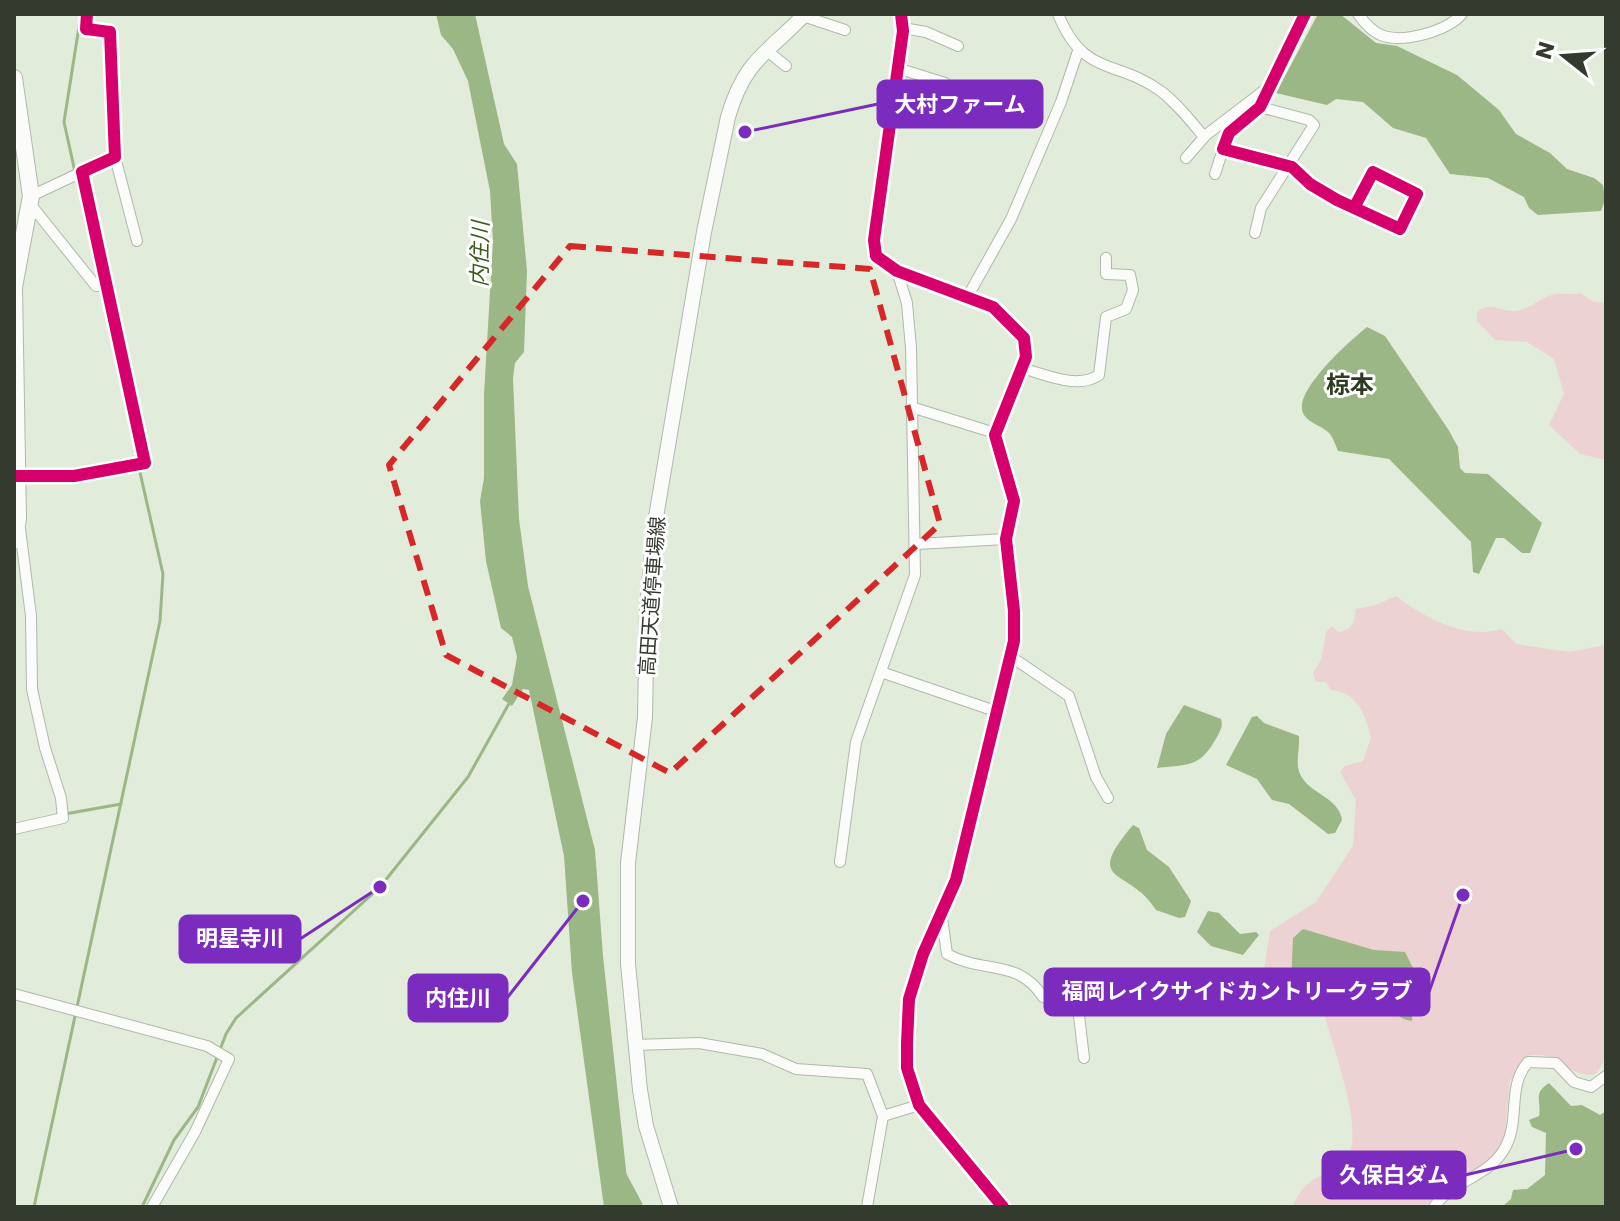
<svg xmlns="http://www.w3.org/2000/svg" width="1620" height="1221" font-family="Poppins,'Noto Sans JP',sans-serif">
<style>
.green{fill:#ecd2d3}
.water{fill:#9cb786}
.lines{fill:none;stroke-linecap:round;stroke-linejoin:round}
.stream{stroke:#9cb786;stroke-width:3}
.river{stroke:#9cb786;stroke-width:18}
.minor-casing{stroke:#b0b8aa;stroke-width:12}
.secondary-casing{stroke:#b0b8aa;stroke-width:16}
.primary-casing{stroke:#b0b8aa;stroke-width:18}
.minor{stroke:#fbfcf9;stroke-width:10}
.secondary{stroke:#fbfcf9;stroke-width:14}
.primary{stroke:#fbfcf9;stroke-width:16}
.cycleway-casing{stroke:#fff;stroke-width:17}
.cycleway{stroke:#d6006c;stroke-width:12}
.marked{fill:none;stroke:#d62828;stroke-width:6;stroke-dasharray:16 10;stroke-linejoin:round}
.labels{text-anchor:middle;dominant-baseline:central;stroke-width:6;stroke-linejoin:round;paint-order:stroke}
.street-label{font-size:20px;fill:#333a2e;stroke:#fff}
.water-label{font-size:22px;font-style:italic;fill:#3d5d1c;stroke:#fff}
.quarter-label{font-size:24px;font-weight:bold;fill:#2d3b21;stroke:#fff}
.leader{fill:none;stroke:#7b2cbf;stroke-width:3}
.callout-dot{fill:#7b2cbf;stroke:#fff;stroke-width:3}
.callout{fill:#7b2cbf;stroke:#7b2cbf;stroke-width:3}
.callout-label{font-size:22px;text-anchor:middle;font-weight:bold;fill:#fff}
</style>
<rect width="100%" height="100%" fill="#e2ecda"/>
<g class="green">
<path d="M1580,293L1594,302L1606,303V460L1580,454L1549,425L1564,394L1554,359L1527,342L1495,340L1477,321V313C1489,301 1499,311 1513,311C1530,310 1539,298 1555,294C1563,293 1572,295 1580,293Z"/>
<path d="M1396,596C1425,618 1464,640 1502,629L1516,644L1569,652L1606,645V1058L1596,1074C1565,1079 1561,1048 1526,1056L1510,1081L1504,1141L1494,1158L1452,1182L1424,1207H1292C1297,1198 1301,1188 1310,1182C1322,1173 1341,1170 1349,1154C1363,1124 1331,1043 1323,1009L1306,1007L1276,994L1264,970L1270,931L1316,902L1353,846L1356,800L1340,772L1345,766L1363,761L1371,738C1366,715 1357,692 1331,690L1326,682H1316L1313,673L1321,660L1326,632L1332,626L1338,632C1353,630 1354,623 1356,609L1376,605Z"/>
</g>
<g class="water">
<path d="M436,14H475L504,144L517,164L527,271L524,352L515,363L513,378L519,519L528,586L595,850L603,956L630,1207H604L572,973L564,856L529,690L523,689L512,706L502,699L512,685L517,657L512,637L501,628L486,561L480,501L484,478V394L493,241L490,191L468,81L453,49L441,35Z"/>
<path d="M1318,14H1340L1376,43L1397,46L1457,75L1499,110L1516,134L1550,153L1567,169L1594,178L1603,185L1605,200L1601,211L1538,215L1529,208L1524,197L1488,178L1450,174L1426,138L1393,128L1363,102L1336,99L1327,105L1276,93Z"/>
<path d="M1367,327L1385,336L1448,429L1458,447L1460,468L1465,473L1488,474L1542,523L1530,553H1522L1504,538H1496L1479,574L1473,572L1471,542L1389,459L1338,451C1336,446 1333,438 1330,434C1323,426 1310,424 1304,415C1290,393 1351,340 1367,327Z"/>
<path d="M1184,705L1221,719C1223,726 1221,729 1217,737C1199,768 1191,764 1157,768L1166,734Z"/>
<path d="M1257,716L1264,723L1299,736C1300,748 1295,763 1300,774C1309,794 1339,797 1342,820L1335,833L1328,834L1289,804L1272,800L1257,779L1226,765L1252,717Z"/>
<path d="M1133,825L1139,828L1147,850L1169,867L1191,901L1185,917L1179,918L1156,910C1130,867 1081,886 1133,825Z"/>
<path d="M1208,911L1219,913L1240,934L1256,932L1259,935L1243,955L1211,946L1197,932Z"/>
<path d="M1303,929L1374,950L1405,952L1414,970L1412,1021C1390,1018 1385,997 1367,989C1341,977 1316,991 1291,984L1293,938Z"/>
<path d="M1549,1083L1571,1106L1582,1105L1600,1115L1606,1111V1207H1502L1511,1199L1513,1190L1527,1189L1545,1175L1546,1133L1532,1127L1529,1120L1539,1116C1542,1100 1532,1094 1549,1083Z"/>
</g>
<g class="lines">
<g class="stream">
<path d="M75,172L64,122L81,14"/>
<path d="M77,180L99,282"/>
<path d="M101,289L138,461"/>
<path d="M65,814L121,804"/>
<path d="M34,1207L160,621L163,574L139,468"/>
<path d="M142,1207L174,1140L198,1107L226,1034L236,1018L380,887L468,777L511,700"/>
</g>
<path class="river" d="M619,1179L634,1207"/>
<defs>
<g id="minor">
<path d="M901,14L903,31L874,240L876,256L897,271L993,307L1024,338L1026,357L995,435L1014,501L1006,539L1014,611V641L956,880L923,954L909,999L907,1043V1068L919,1105L1003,1207"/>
<path d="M1058,14C1084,78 1116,58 1162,92C1178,105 1191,121 1204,137"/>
<path d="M1305,14L1260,107L1229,133L1223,149L1292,167L1310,184L1337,200L1400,229L1417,194L1373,172L1354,208"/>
<path d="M1358,14C1364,22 1371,31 1381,35C1403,44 1447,31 1462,14"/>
<path d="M803,16L845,30"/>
<path d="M903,28L926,32L958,46"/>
<path d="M766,50L786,66"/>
<path d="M897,68L945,83"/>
<path d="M115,157L137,241"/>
<path d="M1186,158L1206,135L1266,89"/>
<path d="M1215,174L1223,149"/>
<path d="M31,196L82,172"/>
<path d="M31,205L96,286L106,284"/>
<path d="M1255,233L1261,208L1314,125L1309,120L1260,107"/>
<path d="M968,296L1011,219L1061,102L1078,51"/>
<path d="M1021,368C1045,374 1077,390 1099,375L1106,317L1126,309L1133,290L1130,275L1106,274V258"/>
<path d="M911,407L995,433"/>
<path d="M16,476H74L145,463L82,172L115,157L110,32L86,29L87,14"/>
<path d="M917,544L1006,539"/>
<path d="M1010,656L1069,696L1096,777L1108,798"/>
<path d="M881,672L998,712"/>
<path d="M14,829L63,818L61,798L45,748L32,689L31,616L20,529"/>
<path d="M840,862L856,742L915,575L911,348L907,303L897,271"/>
<path d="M942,918L947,954C983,974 1018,958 1043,997L1078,1007L1084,1058"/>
<path d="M14,994L207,1046L229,1059L195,1132L152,1207"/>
<path d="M634,1045L699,1043L762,1054L796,1069L867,1074L883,1116L867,1207"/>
<path d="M883,1116L919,1105"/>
<path d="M1434,1207C1453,1179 1490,1178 1506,1146C1520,1119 1507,1086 1528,1062L1556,1063L1574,1082L1591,1087L1606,1076"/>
</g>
<path id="secondary" d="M671,1207L646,1126L640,1090L628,963V863L645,717L647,608L654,529L704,232L728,117C745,59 767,54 805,14"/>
<path id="primary" d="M14,78L31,196L14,287L18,519L14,541"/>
</defs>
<use href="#minor" class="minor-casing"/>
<use href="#secondary" class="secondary-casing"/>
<use href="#primary" class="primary-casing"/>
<use href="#minor" class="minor"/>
<use href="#secondary" class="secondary"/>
<use href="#primary" class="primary"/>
<defs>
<g id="cycleway">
<path d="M901,14L903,31L874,240L876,256L897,271L993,307L1024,338L1026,357L995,435L1014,501L1006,539L1014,611V641L956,880L923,954L909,999L907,1043V1068L919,1105L1003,1207"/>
<path d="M1305,14L1260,107L1229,133L1223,149L1292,167L1310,184L1337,200L1400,229L1417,194L1373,172L1354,208"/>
<path d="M16,476H74L145,463L82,172L115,157L110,32L86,29L87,14"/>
</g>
</defs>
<use href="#cycleway" class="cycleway-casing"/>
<use href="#cycleway" class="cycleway"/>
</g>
<path class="marked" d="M570,246L870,269L940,524L670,773L446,655L389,465Z"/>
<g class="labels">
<g class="street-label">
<text transform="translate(652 596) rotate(-86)">高田天道停車場線</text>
</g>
<g class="water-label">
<text transform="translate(480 254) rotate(-89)">内住川</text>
</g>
<g class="quarter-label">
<text x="1350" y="384">椋本</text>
</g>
</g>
<path class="leader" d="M745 132L878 104M380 887L300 939M1463 895L1429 992M583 901L507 998M1576 1149L1465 1175"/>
<g class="callout-dot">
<circle cx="745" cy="132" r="8"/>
<circle cx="380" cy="887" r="8"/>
<circle cx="1463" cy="895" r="8"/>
<circle cx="583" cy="901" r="8"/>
<circle cx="1576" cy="1149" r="8"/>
</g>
<g class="callout">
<rect x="878" y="81" width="164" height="46" rx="8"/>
<rect x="180" y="916" width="120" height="46" rx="8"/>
<rect x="1045" y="969" width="384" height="46" rx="8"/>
<rect x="409" y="975" width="98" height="46" rx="8"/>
<rect x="1323" y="1152" width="142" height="46" rx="8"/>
</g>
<g class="callout-label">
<text x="960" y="112">大村ファーム</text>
<text x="240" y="946">明星寺川</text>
<text x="1237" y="999">福岡レイクサイドカントリークラブ</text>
<text x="458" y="1006">内住川</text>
<text x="1394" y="1183">久保白ダム</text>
</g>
<rect width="1620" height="1221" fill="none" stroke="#333a2e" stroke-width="32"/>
<g transform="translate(1564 56) rotate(287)" stroke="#ffffff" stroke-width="6" paint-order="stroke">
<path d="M0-6L14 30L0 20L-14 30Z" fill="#333a2e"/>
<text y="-12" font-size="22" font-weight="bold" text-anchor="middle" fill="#333a2e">N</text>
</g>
</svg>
